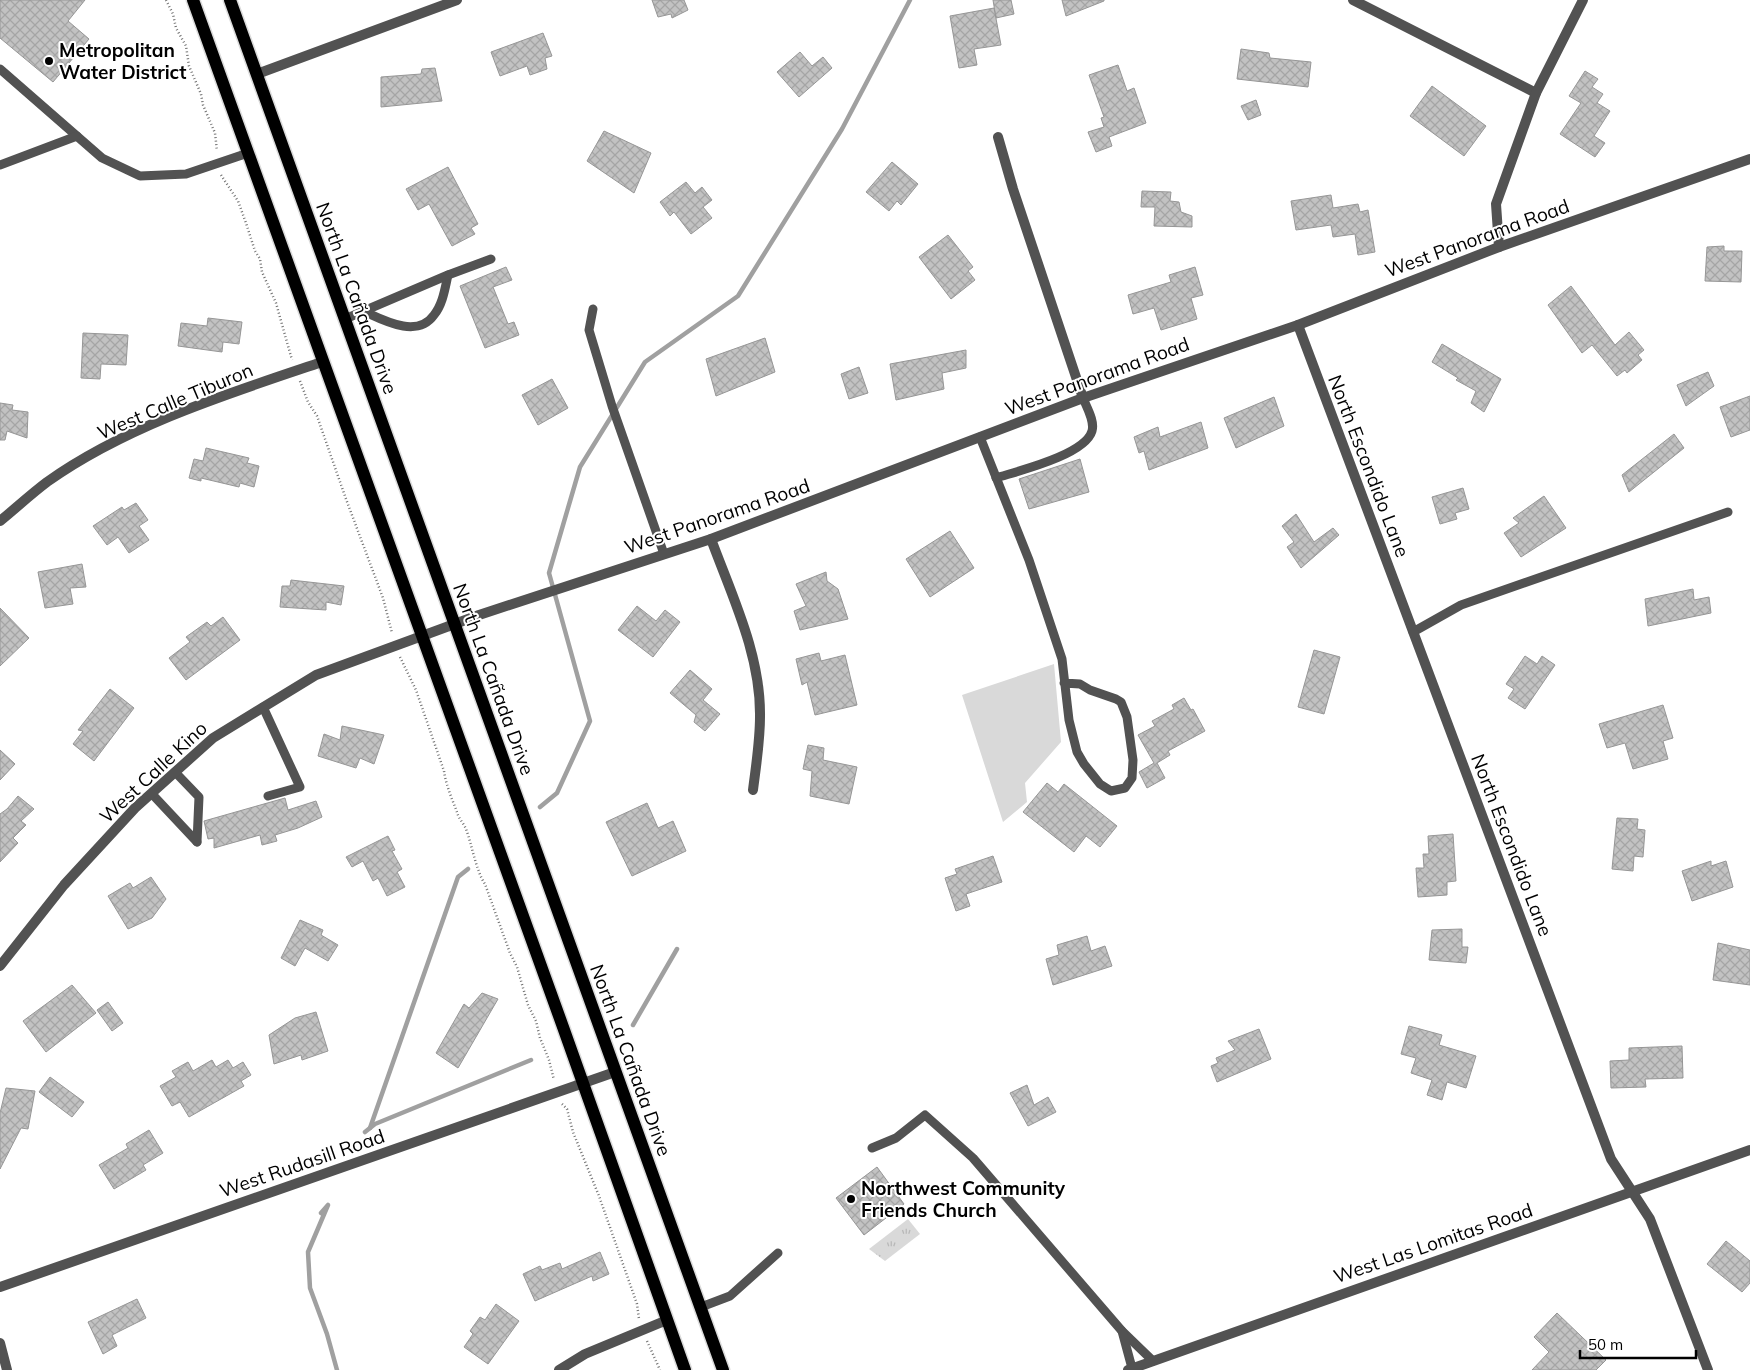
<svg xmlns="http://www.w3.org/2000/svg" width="1750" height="1370" font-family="Mulish,sans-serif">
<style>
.park{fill:url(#park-tufts)}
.pitch{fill:#d9d9d9}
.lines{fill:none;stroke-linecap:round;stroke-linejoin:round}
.stream{stroke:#a0a0a0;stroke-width:4.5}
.building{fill:url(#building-cross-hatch);stroke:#969696}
.primary-casing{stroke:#dbdbdb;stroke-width:15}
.path{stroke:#747474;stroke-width:2.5;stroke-dasharray:1 2.5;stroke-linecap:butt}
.service{stroke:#525252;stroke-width:9}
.minor{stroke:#525252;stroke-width:10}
.primary{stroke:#000;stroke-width:12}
.poi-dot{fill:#000;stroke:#fff;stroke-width:2}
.labels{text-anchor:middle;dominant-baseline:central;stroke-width:4;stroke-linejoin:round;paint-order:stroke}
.poi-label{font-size:19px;font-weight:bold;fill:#000;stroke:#fff;text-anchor:start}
.street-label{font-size:19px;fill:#000;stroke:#fff}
</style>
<defs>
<pattern id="park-tufts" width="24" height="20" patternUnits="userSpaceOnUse" patternTransform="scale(1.25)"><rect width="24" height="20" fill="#d9d9d9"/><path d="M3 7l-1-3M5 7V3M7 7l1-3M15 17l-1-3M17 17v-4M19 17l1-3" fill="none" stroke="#b8b8b8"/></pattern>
<pattern id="building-cross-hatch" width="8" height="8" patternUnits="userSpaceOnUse" patternTransform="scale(1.25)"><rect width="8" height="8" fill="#c2c2c2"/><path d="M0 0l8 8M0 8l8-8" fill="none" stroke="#a5a5a5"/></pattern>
</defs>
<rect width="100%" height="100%" fill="#fff"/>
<path class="park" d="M908,1219L920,1234L885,1261L869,1249Z"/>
<path class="pitch" d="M1054,664L1061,742L1025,783L1027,802L1003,822L962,695Z"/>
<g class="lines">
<g class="stream">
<path d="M540,807L557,793L590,721L549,573L580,467L645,362L738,296L842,129L910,0"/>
<path d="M633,1025L677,949"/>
<path d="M370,1128L458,877L468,869"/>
<path d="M365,1132L375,1124L531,1060"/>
<path d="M321,1213L328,1205L308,1252L310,1288L327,1334L337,1370"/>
</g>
</g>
<g class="building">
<path d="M0,0H85L68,21L89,39L53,82L0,38Z"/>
<path d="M652,0H684L688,10L672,18L671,14L658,17Z"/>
<path d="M993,0H1011L1014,14L996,18Z"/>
<path d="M1062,0H1104V1L1066,16Z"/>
<path d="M994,8L1001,45L974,49L977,65L959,68L950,16Z"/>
<path d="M543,33L552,56L545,58L547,69L530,75L527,66L500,76L491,52Z"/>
<path d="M1241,49L1269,53L1270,58L1311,62L1308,87L1237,79Z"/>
<path d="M800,52L812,66L823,57L832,68L799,97L777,72Z"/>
<path d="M1118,65L1127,91L1134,88L1146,123L1109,137L1112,146L1096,152L1088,132L1104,127L1101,118L1104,117L1089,75Z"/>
<path d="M435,68L442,101L381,107V77L421,74L422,69Z"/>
<path d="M1585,71L1598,79L1592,87L1603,94L1597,103L1610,111L1594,136L1605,143L1595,157L1560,134L1581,103L1569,96Z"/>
<path d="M1432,86L1486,126L1464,156L1410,116Z"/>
<path d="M1256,100L1261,115L1248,120L1241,106Z"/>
<path d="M604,131L651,153L634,193L587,161Z"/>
<path d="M892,162L918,184L901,205L897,201L889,211L866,192Z"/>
<path d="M448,167L478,224L471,228L475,234L452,246L429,204L418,210L406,189Z"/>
<path d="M686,182L695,193L702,187L712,200L703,207L712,218L691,234L674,212L670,216L660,202Z"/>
<path d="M1142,191L1171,192L1170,201L1179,202L1181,212L1192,216V227L1154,226L1155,207H1141Z"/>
<path d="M1331,195L1333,208L1358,204L1360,212L1368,210L1375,252L1358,255L1355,234L1333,237L1331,225L1296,230L1291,201Z"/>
<path d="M948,235L973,267L968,271L975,280L951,299L919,257Z"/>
<path d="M1724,246V251H1742L1741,282L1705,281L1707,247Z"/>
<path d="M506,267L512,280L493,287L508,324L514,322L519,335L485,348L460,286Z"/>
<path d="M1195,267L1203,295L1191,298L1197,319L1161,330L1154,308L1133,314L1128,295L1171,282L1169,275Z"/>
<path d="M1571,286L1615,345L1629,332L1644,350L1638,355L1642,360L1627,373L1625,370L1617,376L1592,345L1582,353L1548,305Z"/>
<path d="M208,318L242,322L239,344L223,342L222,352L178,346L181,323L207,326Z"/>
<path d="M83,333L128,335L126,365L101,364L100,379L81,378Z"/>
<path d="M765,338L775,372L716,396L706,359Z"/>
<path d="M1442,344L1501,379L1484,412L1471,403L1476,391L1456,380L1458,378L1432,362Z"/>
<path d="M966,350V368L942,373L944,389L896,400L890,364Z"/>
<path d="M859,367L868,393L849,399L841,374Z"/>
<path d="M1708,372L1714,386L1686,406L1677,385Z"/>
<path d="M552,379L568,408L538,425L522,395Z"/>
<path d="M1750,396V430L1731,437L1720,407Z"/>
<path d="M1274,397L1284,426L1236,448L1224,418Z"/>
<path d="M0,403L13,405L12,410L28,412L27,438L7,431L5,440H0Z"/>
<path d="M1201,422L1208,448L1149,470L1144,451L1139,453L1134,437L1158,427L1160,437Z"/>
<path d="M1674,434L1684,448L1629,492L1622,475Z"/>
<path d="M206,448L249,458L247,463L259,466L254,487L240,483L239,487L201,478V481L189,478L194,459L203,461Z"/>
<path d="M1080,459L1089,492L1029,509L1019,479Z"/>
<path d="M1463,488L1469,509L1455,513L1457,519L1440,524L1432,497Z"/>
<path d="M1544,496L1566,528L1521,557L1504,533L1519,523L1513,518Z"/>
<path d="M136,503L148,520L139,526L149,540L129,553L118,537L107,545L93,526L122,507L124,510Z"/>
<path d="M1296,514L1314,542L1333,528L1339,535L1301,568L1287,547L1294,542L1282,526Z"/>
<path d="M950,531L974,568L930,597L906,559Z"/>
<path d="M82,564L86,587L70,588L73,604L45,608L38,572Z"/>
<path d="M826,572L827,581L838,589L848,619L800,630L794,611L806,606L796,584Z"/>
<path d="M291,580L344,586L341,605L326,602V610L280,607L282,586H290Z"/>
<path d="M1693,589L1694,600L1709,597L1711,613L1648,626L1645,599Z"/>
<path d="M637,606L656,621L665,610L680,622L653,657L618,630Z"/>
<path d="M0,608L29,638L0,666Z"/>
<path d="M223,617L240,640L186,680L169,658L190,642L186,637L207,622L211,626Z"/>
<path d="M1314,650L1340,657L1324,714L1298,707Z"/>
<path d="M819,653L821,661L845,655L857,705L815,715L807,682L802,685L796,659Z"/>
<path d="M1525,656L1537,664L1542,656L1555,665L1525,709L1508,698L1514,689L1506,684Z"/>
<path d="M690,670L712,689L703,700L720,714L705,731L694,722L696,715L670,693Z"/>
<path d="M110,689L134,708L94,761L73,744L83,731L78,730Z"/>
<path d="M1184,698L1191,710L1193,709L1205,731L1168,751L1170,755L1157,763L1165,778L1147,788L1139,772L1154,763L1138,735L1155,726L1152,721L1174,709L1172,705Z"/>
<path d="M1663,705L1673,738L1663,741L1668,759L1633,769L1625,743L1607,748L1599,724Z"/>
<path d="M342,726L384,735L374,764L360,758L356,768L318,756L324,734L340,740Z"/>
<path d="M808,745L824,748L823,760L857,767L849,804L810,796L812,771L803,769Z"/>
<path d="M0,750L15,764L0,780Z"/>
<path d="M1047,783L1058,792L1064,784L1117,826L1100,847L1086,836L1074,852L1023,812Z"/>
<path d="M18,796L34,809L21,821L26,825L13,838L18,843L0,862V814L7,809Z"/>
<path d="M285,798L288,810L316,801L322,817L298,828L275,835L277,841L262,845L260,835L214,848V838L208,839L204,821Z"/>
<path d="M647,803L658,828L673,821L686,851L632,876L606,822Z"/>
<path d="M1617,818L1638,819L1637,829L1645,830L1643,857L1634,856L1633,871L1612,869Z"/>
<path d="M1453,834L1456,881L1447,882V895L1418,897L1416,868H1424L1423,854H1429L1428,836Z"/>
<path d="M388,836L395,850L392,851L402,869L397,872L405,887L387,896L378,878L373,881L363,861L352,867L346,857Z"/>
<path d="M993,856L1002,882L966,894L970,906L956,911L945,878L957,874L955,869Z"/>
<path d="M1711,861V866L1726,861L1733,887L1692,901L1682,871Z"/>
<path d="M151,877L166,899L152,918L128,929L108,896L130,883L133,888Z"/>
<path d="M300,920L323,930L321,935L338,945L328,961L305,948L295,966L281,958Z"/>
<path d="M1462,929V947H1468L1466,963L1429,960L1432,930Z"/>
<path d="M1087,936L1091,951L1105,946L1112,966L1053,985L1046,959L1059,955L1057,945Z"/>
<path d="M1718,943L1750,950V985L1713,980Z"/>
<path d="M72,985L96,1013L46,1052L23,1021Z"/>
<path d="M482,993L498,999L458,1068L436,1053L464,1004L469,1008Z"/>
<path d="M108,1002L123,1023L112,1031L97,1010Z"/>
<path d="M316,1012L328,1051L302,1060L301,1055L274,1064L269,1035L295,1018Z"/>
<path d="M1409,1026L1442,1035L1439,1045L1476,1056L1466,1088L1447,1082L1442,1100L1427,1095L1432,1080L1411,1073L1416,1058L1401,1054Z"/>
<path d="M1259,1029L1271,1059L1217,1082L1211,1066L1218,1063L1216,1058L1235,1050L1228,1041Z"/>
<path d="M1682,1046L1683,1078L1645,1079L1646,1087L1611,1088L1610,1061L1629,1060V1048Z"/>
<path d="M212,1060L216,1067L228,1060L233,1068L243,1062L251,1075L241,1081L244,1086L189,1117L180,1102L172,1106L160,1086L176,1077L172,1071L188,1062L193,1071Z"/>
<path d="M50,1077L84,1102L72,1117L39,1092Z"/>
<path d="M1027,1085L1034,1105L1048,1097L1056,1112L1028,1126L1010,1093Z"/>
<path d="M6,1088L35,1091L28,1129L21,1128L0,1169V1113Z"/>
<path d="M149,1130L163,1153L143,1165L146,1170L114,1189L99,1165L128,1148L126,1144Z"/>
<path d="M877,1167L904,1204L864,1235L836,1198Z"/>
<path d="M1726,1241L1750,1261V1283L1742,1292L1707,1264Z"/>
<path d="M600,1252L609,1274L593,1281L592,1276L535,1301L523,1274L540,1266L542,1270L560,1263L562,1269Z"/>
<path d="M137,1299L146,1318L112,1335L117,1346L103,1354L88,1322Z"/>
<path d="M496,1304L519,1321L488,1364L464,1347L473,1334L470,1331L480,1317L485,1320Z"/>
<path d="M1557,1313L1606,1360L1596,1370H1532L1549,1352L1534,1337Z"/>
</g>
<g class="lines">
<defs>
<g id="primary">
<path d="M193,0L563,1027L685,1370"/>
<path d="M230,0L723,1370"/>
</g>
</defs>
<use href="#primary" class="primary-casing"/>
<g class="path">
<path d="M166,0L173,14L176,28L186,46L189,66L201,94L203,105L215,133L217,151"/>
<path d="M221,175L238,201L246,223L255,251L260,259L262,272L276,303L292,360"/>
<path d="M300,381L308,402L317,416L346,499L383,598L392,633"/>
<path d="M400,657L416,690L444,771C446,786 453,801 458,815C460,820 464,824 466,829C472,845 476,871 485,884L510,953L517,967L528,1005L536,1021L540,1038L549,1060L554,1080"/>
<path d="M562,1104L567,1109L573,1132L599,1196L637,1304L639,1319"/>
<path d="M647,1341L660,1370"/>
</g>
<g class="service">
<path d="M0,69L102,158L140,176L186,174L248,153"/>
<path d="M0,165L77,136"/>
<path d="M593,309L589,330L612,406L664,554"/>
<path d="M363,311C383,320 417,339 434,315C443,304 445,288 448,275"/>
<path d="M345,319L448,275L491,259"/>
<path d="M980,437L1029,560L1062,659L1069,720L1077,752L1084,764L1100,784L1111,791L1125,788L1132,778L1133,760L1127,717L1121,702L1116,699L1090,690L1080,684L1064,683"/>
<path d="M996,478C1018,471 1085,455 1092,431C1095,421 1087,408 1083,398"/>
<path d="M1413,632L1461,605L1728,512"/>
<path d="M263,707L300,787L268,796"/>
<path d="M175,772L199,797L197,842"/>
<path d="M152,794L197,842"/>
<path d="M872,1148L896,1138L925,1115L973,1158L1122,1331L1153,1361"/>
<path d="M701,1307L730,1296L778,1253"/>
<path d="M1122,1331L1132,1368"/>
</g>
<g class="minor">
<path d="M1353,0L1536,93"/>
<path d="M257,74L457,0"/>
<path d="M998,137L1013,189L1083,398"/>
<path d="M1499,247L1496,204L1536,93L1583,0"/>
<path d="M1298,325L1611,1159L1650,1219L1708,1370"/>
<path d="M0,521C16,508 31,494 47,482C127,425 230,393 322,362"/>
<path d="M711,539C732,596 761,655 760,717C760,741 756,766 753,790"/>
<path d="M0,966L64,885L135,808L213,738L316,675L479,615L711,539L1083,398L1298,325L1499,247L1750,159"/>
<path d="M0,1287L615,1072"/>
<path d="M0,1343L7,1370"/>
<path d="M559,1370L585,1354L667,1320"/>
<path d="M1128,1370L1750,1150"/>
</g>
<use href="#primary" class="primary"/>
</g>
<g class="poi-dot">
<circle cx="49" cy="61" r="5"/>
<circle cx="851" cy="1199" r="5"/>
</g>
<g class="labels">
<g class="poi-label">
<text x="59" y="50">Metropolitan<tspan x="59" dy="22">Water District</tspan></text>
<text x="861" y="1188">Northwest Community<tspan x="861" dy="22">Friends Church</tspan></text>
</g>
<g class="street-label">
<text transform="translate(1477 238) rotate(-20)">West Panorama Road</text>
<text transform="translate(357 298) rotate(70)">North La Cañada Drive</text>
<text transform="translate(1097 376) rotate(-20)">West Panorama Road</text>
<text transform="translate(175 401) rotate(-23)">West Calle Tiburon</text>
<text transform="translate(1369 466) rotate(69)">North Escondido Lane</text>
<text transform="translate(717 516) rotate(-19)">West Panorama Road</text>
<text transform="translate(494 679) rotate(70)">North La Cañada Drive</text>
<text transform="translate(153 772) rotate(-43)">West Calle Kino</text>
<text transform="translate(1512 845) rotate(69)">North Escondido Lane</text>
<text transform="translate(631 1060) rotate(70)">North La Cañada Drive</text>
<text transform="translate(302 1163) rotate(-19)">West Rudasill Road</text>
<text transform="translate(1433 1243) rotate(-19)">West Las Lomitas Road</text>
</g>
</g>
<path d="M1580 1350v8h116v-8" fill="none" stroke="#000000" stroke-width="2.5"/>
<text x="1588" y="1350" font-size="15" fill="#000000" stroke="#ffffff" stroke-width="4" paint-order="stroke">50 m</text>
</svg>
